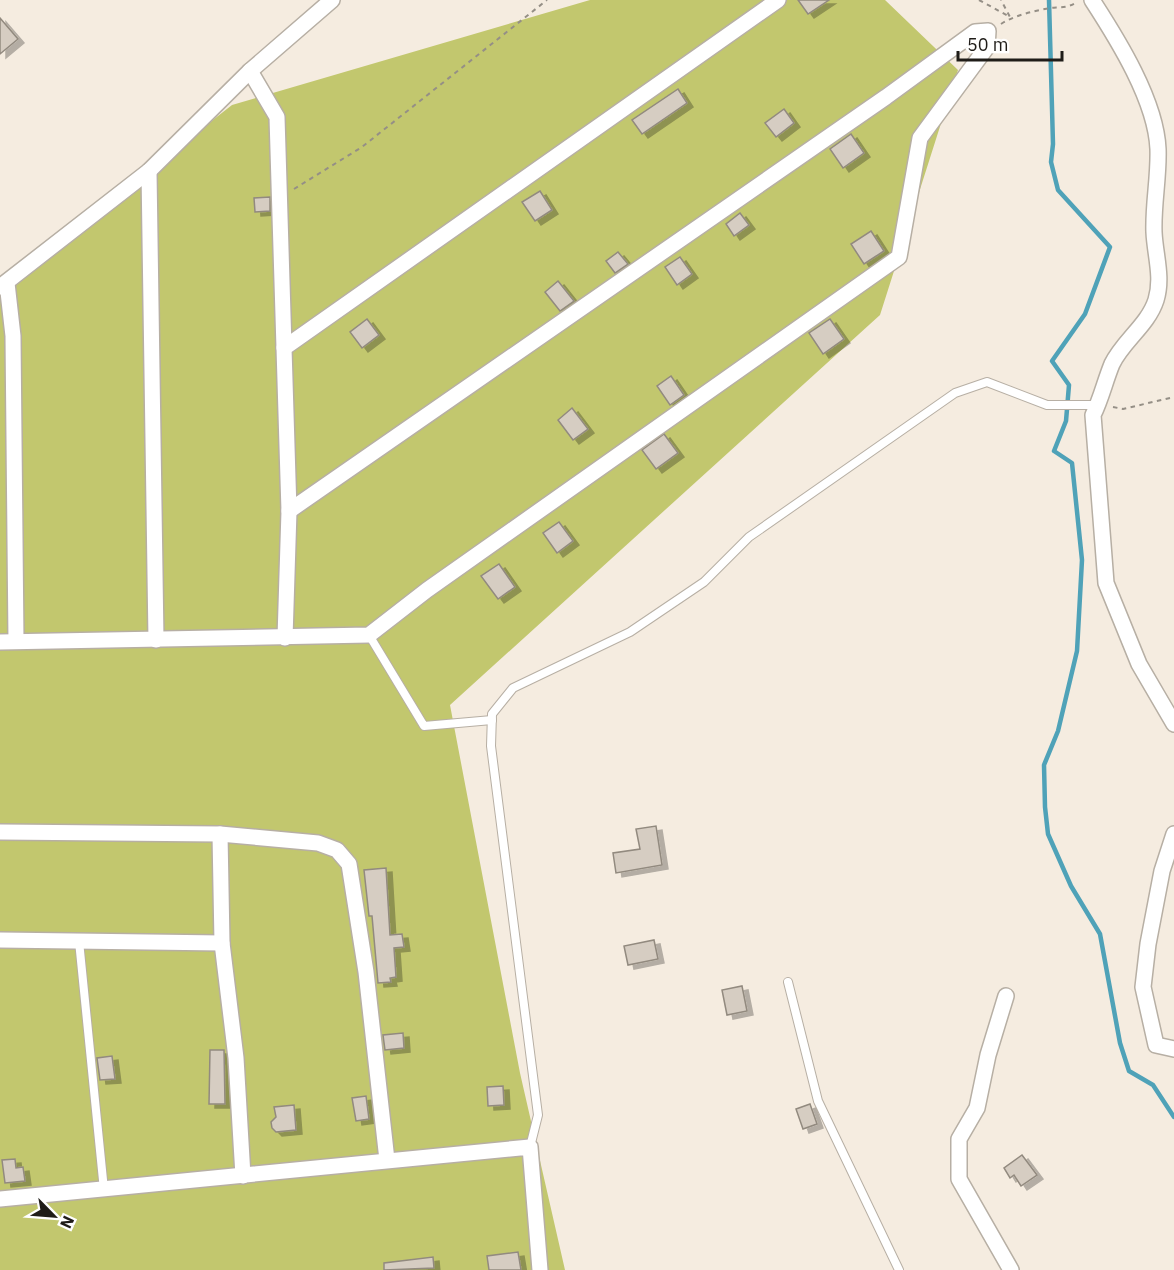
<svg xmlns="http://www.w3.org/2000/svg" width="1174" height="1270" font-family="'IBM Plex Sans',sans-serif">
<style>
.green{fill:#c2c76e}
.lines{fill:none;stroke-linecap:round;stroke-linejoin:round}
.stream{stroke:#4fa2b8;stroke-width:4.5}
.building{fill:#d6cdc2;stroke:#928a7f;stroke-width:1.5;filter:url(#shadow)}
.service-casing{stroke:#b7afa4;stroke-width:10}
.minor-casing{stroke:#b7afa4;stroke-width:18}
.path{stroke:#958f86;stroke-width:2;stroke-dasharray:4.5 4.5;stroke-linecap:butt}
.service{stroke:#fff;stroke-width:8}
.minor{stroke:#fff;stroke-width:15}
</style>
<defs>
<filter id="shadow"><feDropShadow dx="6" dy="4" stdDeviation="0" flood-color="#0004"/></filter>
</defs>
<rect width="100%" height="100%" fill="#f5ece0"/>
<path class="green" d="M590,0H885L958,70L880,315L450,705L520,1073L565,1270H0V287L232,105Z"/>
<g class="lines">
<path class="stream" d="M1049,0L1053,144L1051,162L1058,190L1110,247L1085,314L1052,361L1069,385L1066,421L1054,451L1072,463L1082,560L1077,651L1058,731L1044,765L1045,807L1048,834L1071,886L1100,934L1120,1043L1129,1071L1153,1085L1174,1117"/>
</g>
<g class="building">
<path d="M798,0H829L808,14Z"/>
<path d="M0,18L18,39L0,54Z"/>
<path d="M678,89L687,103L642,134L632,120Z"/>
<path d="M784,109L794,123L776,137L765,123Z"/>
<path d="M851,134L864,153L843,168L830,149Z"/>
<path d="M540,191L552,210L535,221L522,202Z"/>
<path d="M270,197V211L255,212L254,198Z"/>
<path d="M740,213L749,225L734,236L726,224Z"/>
<path d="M871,231L884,251L864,264L851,244Z"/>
<path d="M618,252L628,264L615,273L606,261Z"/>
<path d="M680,257L692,274L677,285L665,267Z"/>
<path d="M558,281L574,301L560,311L545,292Z"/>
<path d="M367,319L379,335L362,348L350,332Z"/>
<path d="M830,319L844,339L823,354L809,333Z"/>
<path d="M671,376L684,395L670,405L657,386Z"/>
<path d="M572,408L588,429L573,440L558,420Z"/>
<path d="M664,434L678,453L656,469L642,450Z"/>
<path d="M559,522L573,541L557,553L543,533Z"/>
<path d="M499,564L515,587L498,599L481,576Z"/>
<path d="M656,826L662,865L616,873L613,853L640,849L636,829Z"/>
<path d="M386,868L390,935L402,934L404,947L394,948L396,977L390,978L391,982L378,983L372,916H369L364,870Z"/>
<path d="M654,940L658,959L628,965L624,946Z"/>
<path d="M742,986L747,1011L727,1015L722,990Z"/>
<path d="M403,1033L404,1048L385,1050L383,1035Z"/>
<path d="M210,1050H224L225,1104H209Z"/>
<path d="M112,1056L115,1079L100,1080L97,1058Z"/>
<path d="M503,1086L504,1105L488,1106L487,1087Z"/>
<path d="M366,1096L369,1119L356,1121L352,1098Z"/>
<path d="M810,1104L817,1124L803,1129L796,1109Z"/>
<path d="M294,1105L296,1130L276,1132L272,1128L271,1122L276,1117L274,1107Z"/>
<path d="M1022,1155L1037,1175L1021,1186L1014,1175L1010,1178L1004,1168Z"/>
<path d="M15,1159L16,1168L23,1167L25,1181L5,1183L2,1160Z"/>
<path d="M518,1252L521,1270H489L487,1256Z"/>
<path d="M433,1257L434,1268L384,1270V1263Z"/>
</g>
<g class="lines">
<defs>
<g id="service">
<path d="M369,635L424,726L492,720"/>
<path d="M79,941L104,1190"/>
<path d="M788,982L818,1101L899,1270"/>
<path d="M530,1147L538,1115L491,746L492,714L513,688L630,632L704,582L749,537L955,393L987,382L1047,405H1098"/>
</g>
<g id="minor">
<path d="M1092,0C1118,40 1156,101 1158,149C1159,177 1153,204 1154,232C1155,255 1163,277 1156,300C1148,325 1123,341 1112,364C1105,381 1101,399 1093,415L1106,583L1139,664L1174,724"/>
<path d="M250,71L277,117L284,348"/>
<path d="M149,171L156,640"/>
<path d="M7,283L13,336L16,641"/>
<path d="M0,287L149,171L250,71L332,0"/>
<path d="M285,638L289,511"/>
<path d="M0,642L369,635L427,590L899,257L920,138L987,47L988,31L975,32L886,97L289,511L284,348L778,0"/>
<path d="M0,832L220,834L318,843L337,850L349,864L366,972L387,1160"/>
<path d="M220,834L222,943L236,1058L243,1176"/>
<path d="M1174,834L1162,871L1148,944L1143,987L1156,1045L1174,1049"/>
<path d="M0,940L222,943"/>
<path d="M1006,996L988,1055L977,1108L959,1139V1179L1011,1270"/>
<path d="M0,1199L530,1147L540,1270"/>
</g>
</defs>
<use href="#service" class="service-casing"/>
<use href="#minor" class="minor-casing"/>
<g class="path">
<path d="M979,0L1010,17L1001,0"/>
<path d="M1001,24C1015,15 1034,11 1050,8C1061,7 1068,8 1077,2"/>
<path d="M294,189L362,147L547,0"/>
<path d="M1113,407L1123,409L1174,397"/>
</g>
<use href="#service" class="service"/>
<use href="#minor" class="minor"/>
</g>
<g transform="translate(54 1216) rotate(115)" stroke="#ffffff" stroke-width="4.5" paint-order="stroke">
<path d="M0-4.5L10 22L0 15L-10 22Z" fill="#1f1c18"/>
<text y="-9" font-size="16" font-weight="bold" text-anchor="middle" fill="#1f1c18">N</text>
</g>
<path d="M958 51v9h104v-9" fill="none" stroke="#1f1c18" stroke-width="3"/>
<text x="967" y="51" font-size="18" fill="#1f1c18" stroke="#ffffff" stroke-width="4.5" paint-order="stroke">50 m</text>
</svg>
